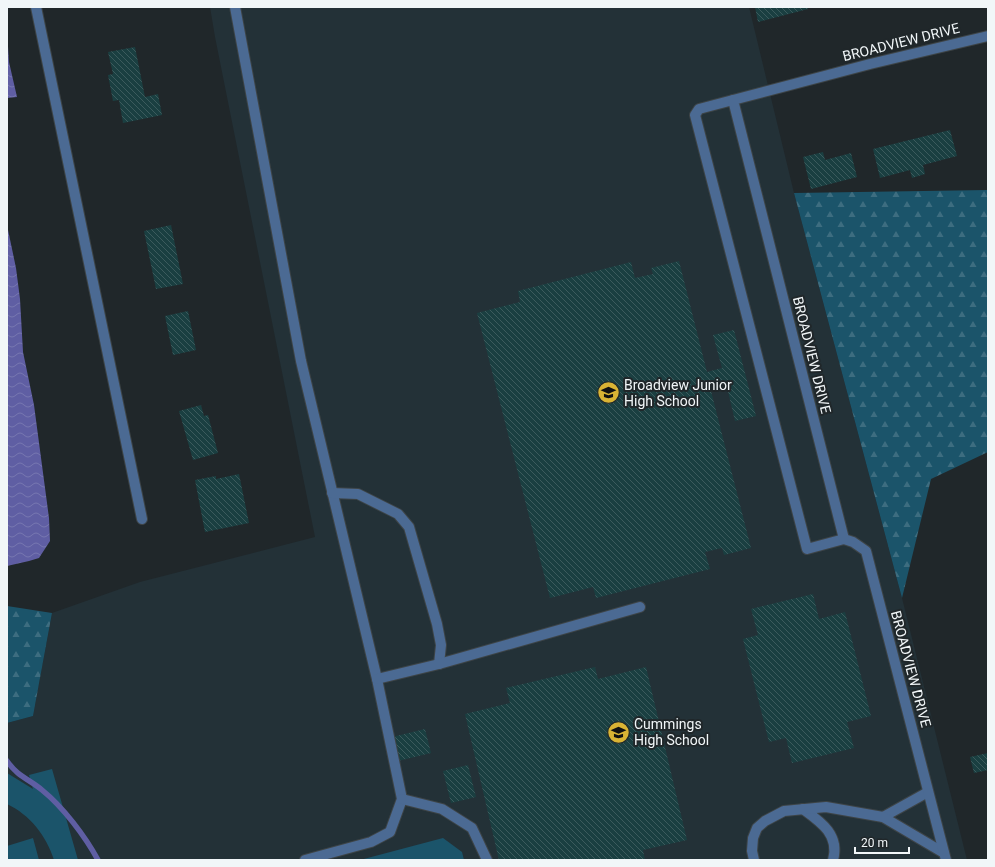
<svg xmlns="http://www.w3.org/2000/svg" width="995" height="867" font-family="Roboto,sans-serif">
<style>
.built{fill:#233137}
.forest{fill:url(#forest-firs)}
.park{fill:#1b546a}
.water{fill:url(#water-waves)}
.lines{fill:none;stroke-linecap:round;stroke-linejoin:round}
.stream{stroke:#5f5ea3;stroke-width:5.5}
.building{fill:url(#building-back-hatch)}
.minor-casing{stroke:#3d4447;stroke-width:12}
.minor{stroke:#4b6a93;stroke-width:10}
.labels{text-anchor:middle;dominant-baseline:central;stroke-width:4;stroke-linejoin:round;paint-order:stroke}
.street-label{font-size:14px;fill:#f1f6f8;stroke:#20272a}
.poi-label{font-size:14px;fill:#f1f6f8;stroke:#20272a;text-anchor:start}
</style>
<defs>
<pattern id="forest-firs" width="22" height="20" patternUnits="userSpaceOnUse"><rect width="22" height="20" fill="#1b546a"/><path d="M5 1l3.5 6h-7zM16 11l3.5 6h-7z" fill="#3d6d80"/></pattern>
<pattern id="water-waves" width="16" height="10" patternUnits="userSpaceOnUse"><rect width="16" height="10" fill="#5f5ea3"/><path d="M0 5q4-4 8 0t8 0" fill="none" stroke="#7676b0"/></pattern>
<pattern id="building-back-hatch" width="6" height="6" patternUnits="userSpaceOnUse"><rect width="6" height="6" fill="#1a3f41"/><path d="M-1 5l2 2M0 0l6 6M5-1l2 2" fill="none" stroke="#3c5b5d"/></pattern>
</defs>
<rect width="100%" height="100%" fill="#20272a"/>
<path class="built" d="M210,7H749L794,193L902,598L967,860H7V723L33,716L52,613L140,582L315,537L215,37Z"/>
<g class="forest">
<path d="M988,190V452L931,479L902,598L794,193Z"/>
<path d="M7,606L52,613L33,716L7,723Z"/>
</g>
<g class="park">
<path d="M52,769L78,860H54C46,835 30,815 7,804V773L33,789L29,775Z"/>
<path d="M33,838L39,860H7V846Z"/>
<path d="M443,838L462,852L464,860H360Z"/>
</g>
<g class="water">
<path d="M7,31L9,62L17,97L7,98Z"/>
<path d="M7,225L16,268L20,299L23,352L34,405L49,518L50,541L39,558L29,561L7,566Z"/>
</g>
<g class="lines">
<path class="stream" d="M7,761C18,777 29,779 42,790C63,807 85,836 98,860"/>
</g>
<g class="building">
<path d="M755,7H808V9L758,22Z"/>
<path d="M135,47L145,97L158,94L162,115L123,123L119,100L113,101L108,75L113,74L108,52Z"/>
<path d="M950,130L957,156L923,165L925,174L912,178L910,170L880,178L873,149Z"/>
<path d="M823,152L825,160L851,153L857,177L811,189L803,157Z"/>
<path d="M171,225L183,284L156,289L144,231Z"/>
<path d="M679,261L707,372L722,368L713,335L734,330L756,416L735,421L727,387L711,391L751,548L724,555L722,548L705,552L710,569L596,598L593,587L550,598L477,313L520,302L518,291L631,262L635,278L653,274L651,268Z"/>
<path d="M188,311L196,350L173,355L165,316Z"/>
<path d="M201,405L204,416L208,415L218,453L193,460L179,411Z"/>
<path d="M239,474L249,523L205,532L195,480L216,476V479Z"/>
<path d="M813,594L819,619L845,612L871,716L847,722L854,748L792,763L786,738L769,742L743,639L758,635L751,609Z"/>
<path d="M595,667L598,679L646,667L687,840L643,850L645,860H499L465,714L510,703L506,688Z"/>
<path d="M425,729L431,753L398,761L392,737Z"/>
<path d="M988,753V770L974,773L970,757Z"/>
<path d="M468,765L476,797L451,803L443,771Z"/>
</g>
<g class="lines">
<defs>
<g id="minor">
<path d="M36,7L142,519"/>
<path d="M235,7L301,361L377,679L402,799L390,832L371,842L305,860"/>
<path d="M733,100L699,109L695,115L807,549L844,539"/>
<path d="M332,493L358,494L398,514L409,527L437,624L441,645L439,664"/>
<path d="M377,679L439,664L640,607"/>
<path d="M402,799L442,809L472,828L487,860"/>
<path d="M803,809C821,822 840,835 833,860"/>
<path d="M883,817L928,792"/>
<path d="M754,860L752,851L753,838L757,828L765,821L784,811L826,807L883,817L944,853"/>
<path d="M946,860L866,551L853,542L844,539L733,100L870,64L988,36"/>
</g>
</defs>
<use href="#minor" class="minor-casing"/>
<use href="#minor" class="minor"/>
</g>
<defs>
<symbol id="school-disc" viewBox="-11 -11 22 22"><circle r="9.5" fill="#d9b334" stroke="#20272a"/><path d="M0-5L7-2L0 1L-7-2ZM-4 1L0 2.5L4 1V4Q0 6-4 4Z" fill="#111"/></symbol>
</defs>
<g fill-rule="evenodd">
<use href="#school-disc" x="596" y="380" width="25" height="25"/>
<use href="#school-disc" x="606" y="720" width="25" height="25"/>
</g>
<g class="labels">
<g class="street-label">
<text transform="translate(901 42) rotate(-14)">BROADVIEW DRIVE</text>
<text transform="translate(812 355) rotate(76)">BROADVIEW DRIVE</text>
<text transform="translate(911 669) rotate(75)">BROADVIEW DRIVE</text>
</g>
<g class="poi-label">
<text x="624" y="385">Broadview Junior<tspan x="624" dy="16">High School</tspan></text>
<text x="634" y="724">Cummings<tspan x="634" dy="16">High School</tspan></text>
</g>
</g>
<rect width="995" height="867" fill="none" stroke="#f1f6f8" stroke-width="16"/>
<path d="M855 847v6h54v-6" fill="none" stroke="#f1f6f8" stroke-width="2"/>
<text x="861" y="847" font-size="12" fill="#f1f6f8" stroke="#20272a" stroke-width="3" paint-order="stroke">20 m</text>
</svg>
